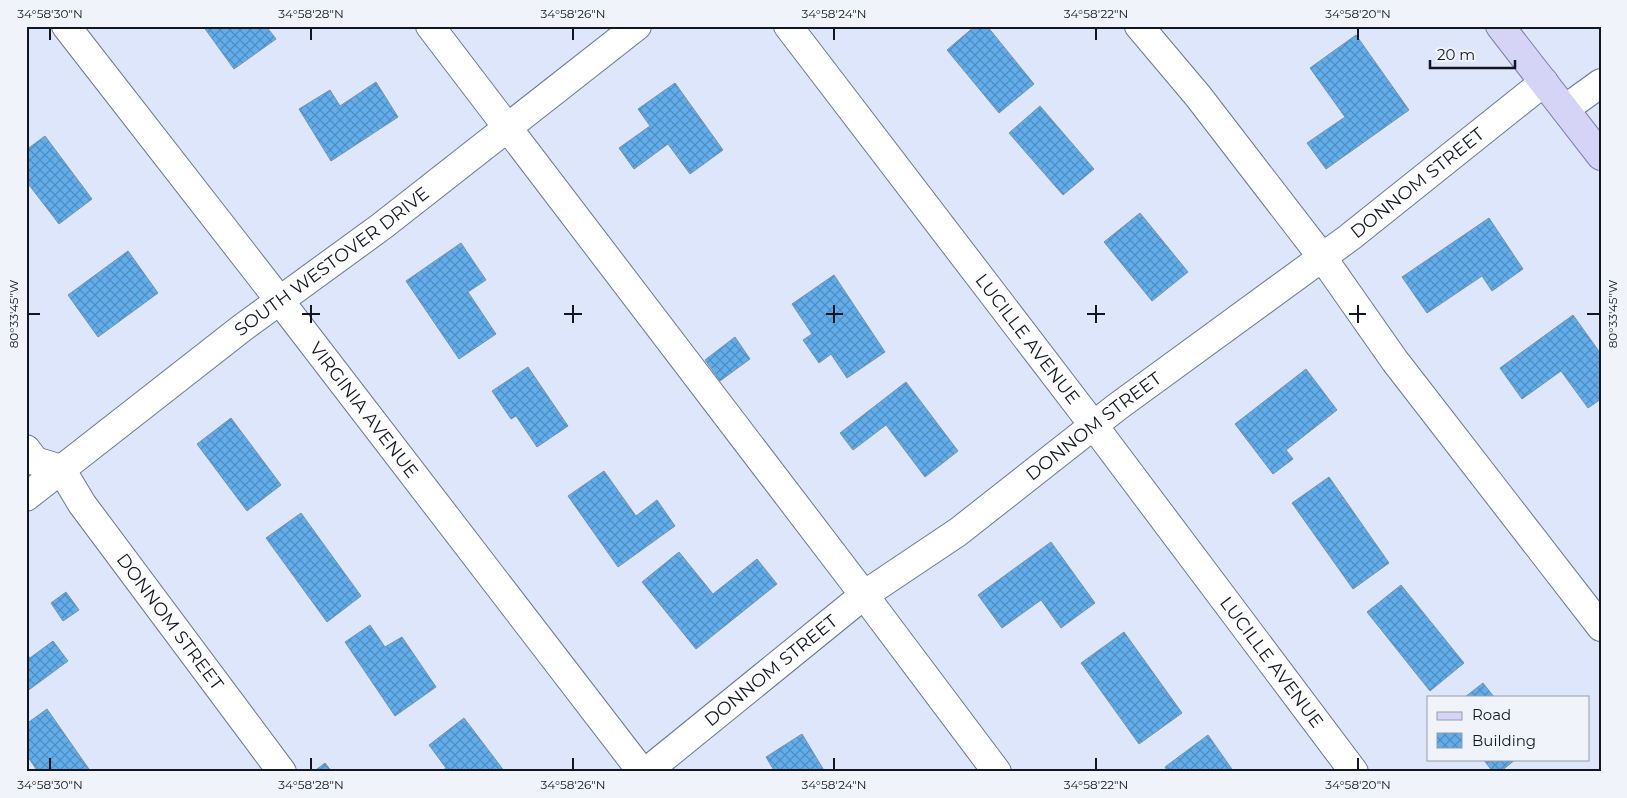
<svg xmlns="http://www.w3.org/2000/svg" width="1627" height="798" font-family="Montserrat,sans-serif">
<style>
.building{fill:url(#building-cross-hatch);stroke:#7892aa}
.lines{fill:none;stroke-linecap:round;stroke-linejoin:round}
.minor-casing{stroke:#6a7894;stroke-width:30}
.major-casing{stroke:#7e7fa9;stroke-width:30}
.minor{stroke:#fff;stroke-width:28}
.major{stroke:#d5d4f7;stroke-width:28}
.ticks{fill:none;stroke:#111621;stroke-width:2}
.labels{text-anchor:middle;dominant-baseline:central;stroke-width:4;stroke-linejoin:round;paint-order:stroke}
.street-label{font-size:18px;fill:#111621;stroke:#f0f3fa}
.neatline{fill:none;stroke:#111621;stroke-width:2}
.ticks-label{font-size:12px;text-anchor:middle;fill:#111621}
</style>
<defs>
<pattern id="building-cross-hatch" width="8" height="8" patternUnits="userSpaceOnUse" patternTransform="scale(1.25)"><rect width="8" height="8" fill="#62aeec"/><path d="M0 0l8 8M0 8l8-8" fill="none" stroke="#4f8dbf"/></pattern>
</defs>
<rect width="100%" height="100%" fill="#dde6fa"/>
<g class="building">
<path d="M203,26H266L276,39L234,69Z"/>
<path d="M975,26H987L1034,84L999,113L947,50Z"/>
<path d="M1356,35L1409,110L1326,169L1307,143L1345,117L1310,68Z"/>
<path d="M376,82L398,117L331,161L299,109L330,90L340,106Z"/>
<path d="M675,83L723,150L690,174L668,144L634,169L619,148L650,126L638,109Z"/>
<path d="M1040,106L1094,169L1063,195L1009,133Z"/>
<path d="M45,136L92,199L59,224L26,181V150Z"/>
<path d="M1140,213L1188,272L1152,301L1104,242Z"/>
<path d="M1489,218L1523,269L1492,291L1482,276L1427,313L1402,277Z"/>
<path d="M461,243L486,280L468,292L496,334L459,359L406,281Z"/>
<path d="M128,251L158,293L98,337L68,295Z"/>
<path d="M834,275L885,352L847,378L831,354L819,363L803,340L812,334L792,304Z"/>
<path d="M1573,315L1601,354V399L1588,408L1561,371L1522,399L1500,368Z"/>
<path d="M735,337L750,359L720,381L705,360Z"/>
<path d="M528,367L568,426L537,447L516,416L511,419L492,391Z"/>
<path d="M1306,369L1337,410L1286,450L1293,459L1273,474L1235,424Z"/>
<path d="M906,382L958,451L925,477L886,425L853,450L840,433Z"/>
<path d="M231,418L281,485L247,511L197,444Z"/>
<path d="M604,471L636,516L657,500L675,526L618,567L568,496Z"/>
<path d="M1329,477L1389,563L1353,589L1292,503Z"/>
<path d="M301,513L361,596L327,622L266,538Z"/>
<path d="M1051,542L1095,603L1061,628L1041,600L1002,628L978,595Z"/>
<path d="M679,552L713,594L757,559L777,584L696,649L642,582Z"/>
<path d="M1401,585L1464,663L1430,691L1367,612Z"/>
<path d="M66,592L79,610L63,621L51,603Z"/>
<path d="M370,625L385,647L402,637L436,687L395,716L345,642Z"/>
<path d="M1124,632L1182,713L1139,744L1081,663Z"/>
<path d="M53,641L68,661L26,692V653L30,658Z"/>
<path d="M1483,683L1494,697H1465Z"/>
<path d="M47,709L91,772H38L26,754V724Z"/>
<path d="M464,718L505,772H443L442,771L446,768L429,745Z"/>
<path d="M802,734L825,772H775L766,757Z"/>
<path d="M1208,735L1234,772H1168L1165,767Z"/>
<path d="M1483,759H1516L1500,772H1493Z"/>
<path d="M325,763L332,772H313Z"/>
</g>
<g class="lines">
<defs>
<g id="minor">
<path id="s1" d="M66,26L280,301L642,772"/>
<path d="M430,26L864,595L997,772"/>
<path id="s2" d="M788,26L1094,426L1354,772"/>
<path d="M1139,26L1198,96L1322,257L1395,361L1601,627"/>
<path d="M1565,109L1601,83"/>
<path id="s3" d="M26,449L35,461L61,469L82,504L282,772"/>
<path id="s4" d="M26,497L242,328L382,226L637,26"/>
<path id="s5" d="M646,772L864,595L958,532L1117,407L1350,237L1544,82"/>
</g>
<path id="major" d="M1500,26L1601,156"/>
</defs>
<use href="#minor" class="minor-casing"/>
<use href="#major" class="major-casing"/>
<use href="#minor" class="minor"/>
<use href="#major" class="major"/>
</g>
<path class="ticks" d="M50,28V40M311,28V40M573,28V40M834,28V40M1096,28V40M1358,28V40M311,305V323M573,305V323M834,305V323M1096,305V323M1358,305V323M28,314H40M302,314H320M564,314H582M826,314H843M1087,314H1105M1349,314H1366M1587,314H1600M50,758V770M311,758V770M573,758V770M834,758V770M1096,758V770M1358,758V770"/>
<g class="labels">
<g class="street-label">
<text stroke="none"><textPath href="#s5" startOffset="971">DONNOM STREET</textPath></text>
<text stroke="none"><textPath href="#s4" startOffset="386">SOUTH WESTOVER DRIVE</textPath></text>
<text stroke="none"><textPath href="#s2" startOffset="394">LUCILLE AVENUE</textPath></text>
<text stroke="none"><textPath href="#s1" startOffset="486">VIRGINIA AVENUE</textPath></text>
<text stroke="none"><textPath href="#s5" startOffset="566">DONNOM STREET</textPath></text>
<text stroke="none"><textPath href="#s3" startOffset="230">DONNOM STREET</textPath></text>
<text stroke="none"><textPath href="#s2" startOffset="799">LUCILLE AVENUE</textPath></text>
<text stroke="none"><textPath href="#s5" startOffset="161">DONNOM STREET</textPath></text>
</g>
</g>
<rect width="1627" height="798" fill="none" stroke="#f0f3fa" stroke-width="55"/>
<rect x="1427" y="696" width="162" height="65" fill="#f0f3fa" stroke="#979ba3"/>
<rect x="1437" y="712" width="25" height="8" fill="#d5d4f7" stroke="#979ba3"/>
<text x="1472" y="720" font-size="15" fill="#111621">Road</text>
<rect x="1437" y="733" width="25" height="15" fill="url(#building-cross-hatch)" stroke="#979ba3"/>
<text x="1472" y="746" font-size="15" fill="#111621">Building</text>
<path d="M1430 60v8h85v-8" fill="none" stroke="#111621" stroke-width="2.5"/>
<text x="1437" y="60" font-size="15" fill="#111621" stroke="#f0f3fa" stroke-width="4" paint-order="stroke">20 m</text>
<rect x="28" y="28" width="1572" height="742" class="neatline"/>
<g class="ticks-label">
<text x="50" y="18">34°58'30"N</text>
<text x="311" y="18">34°58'28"N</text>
<text x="573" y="18">34°58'26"N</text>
<text x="834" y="18">34°58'24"N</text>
<text x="1096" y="18">34°58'22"N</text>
<text x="1358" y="18">34°58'20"N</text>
<text transform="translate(1613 314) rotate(-90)" y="4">80°33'45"W</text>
<text transform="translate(14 314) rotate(-90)" y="4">80°33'45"W</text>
<text x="50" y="789">34°58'30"N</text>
<text x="311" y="789">34°58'28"N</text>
<text x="573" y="789">34°58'26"N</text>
<text x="834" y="789">34°58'24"N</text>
<text x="1096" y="789">34°58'22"N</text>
<text x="1358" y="789">34°58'20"N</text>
</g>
</svg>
